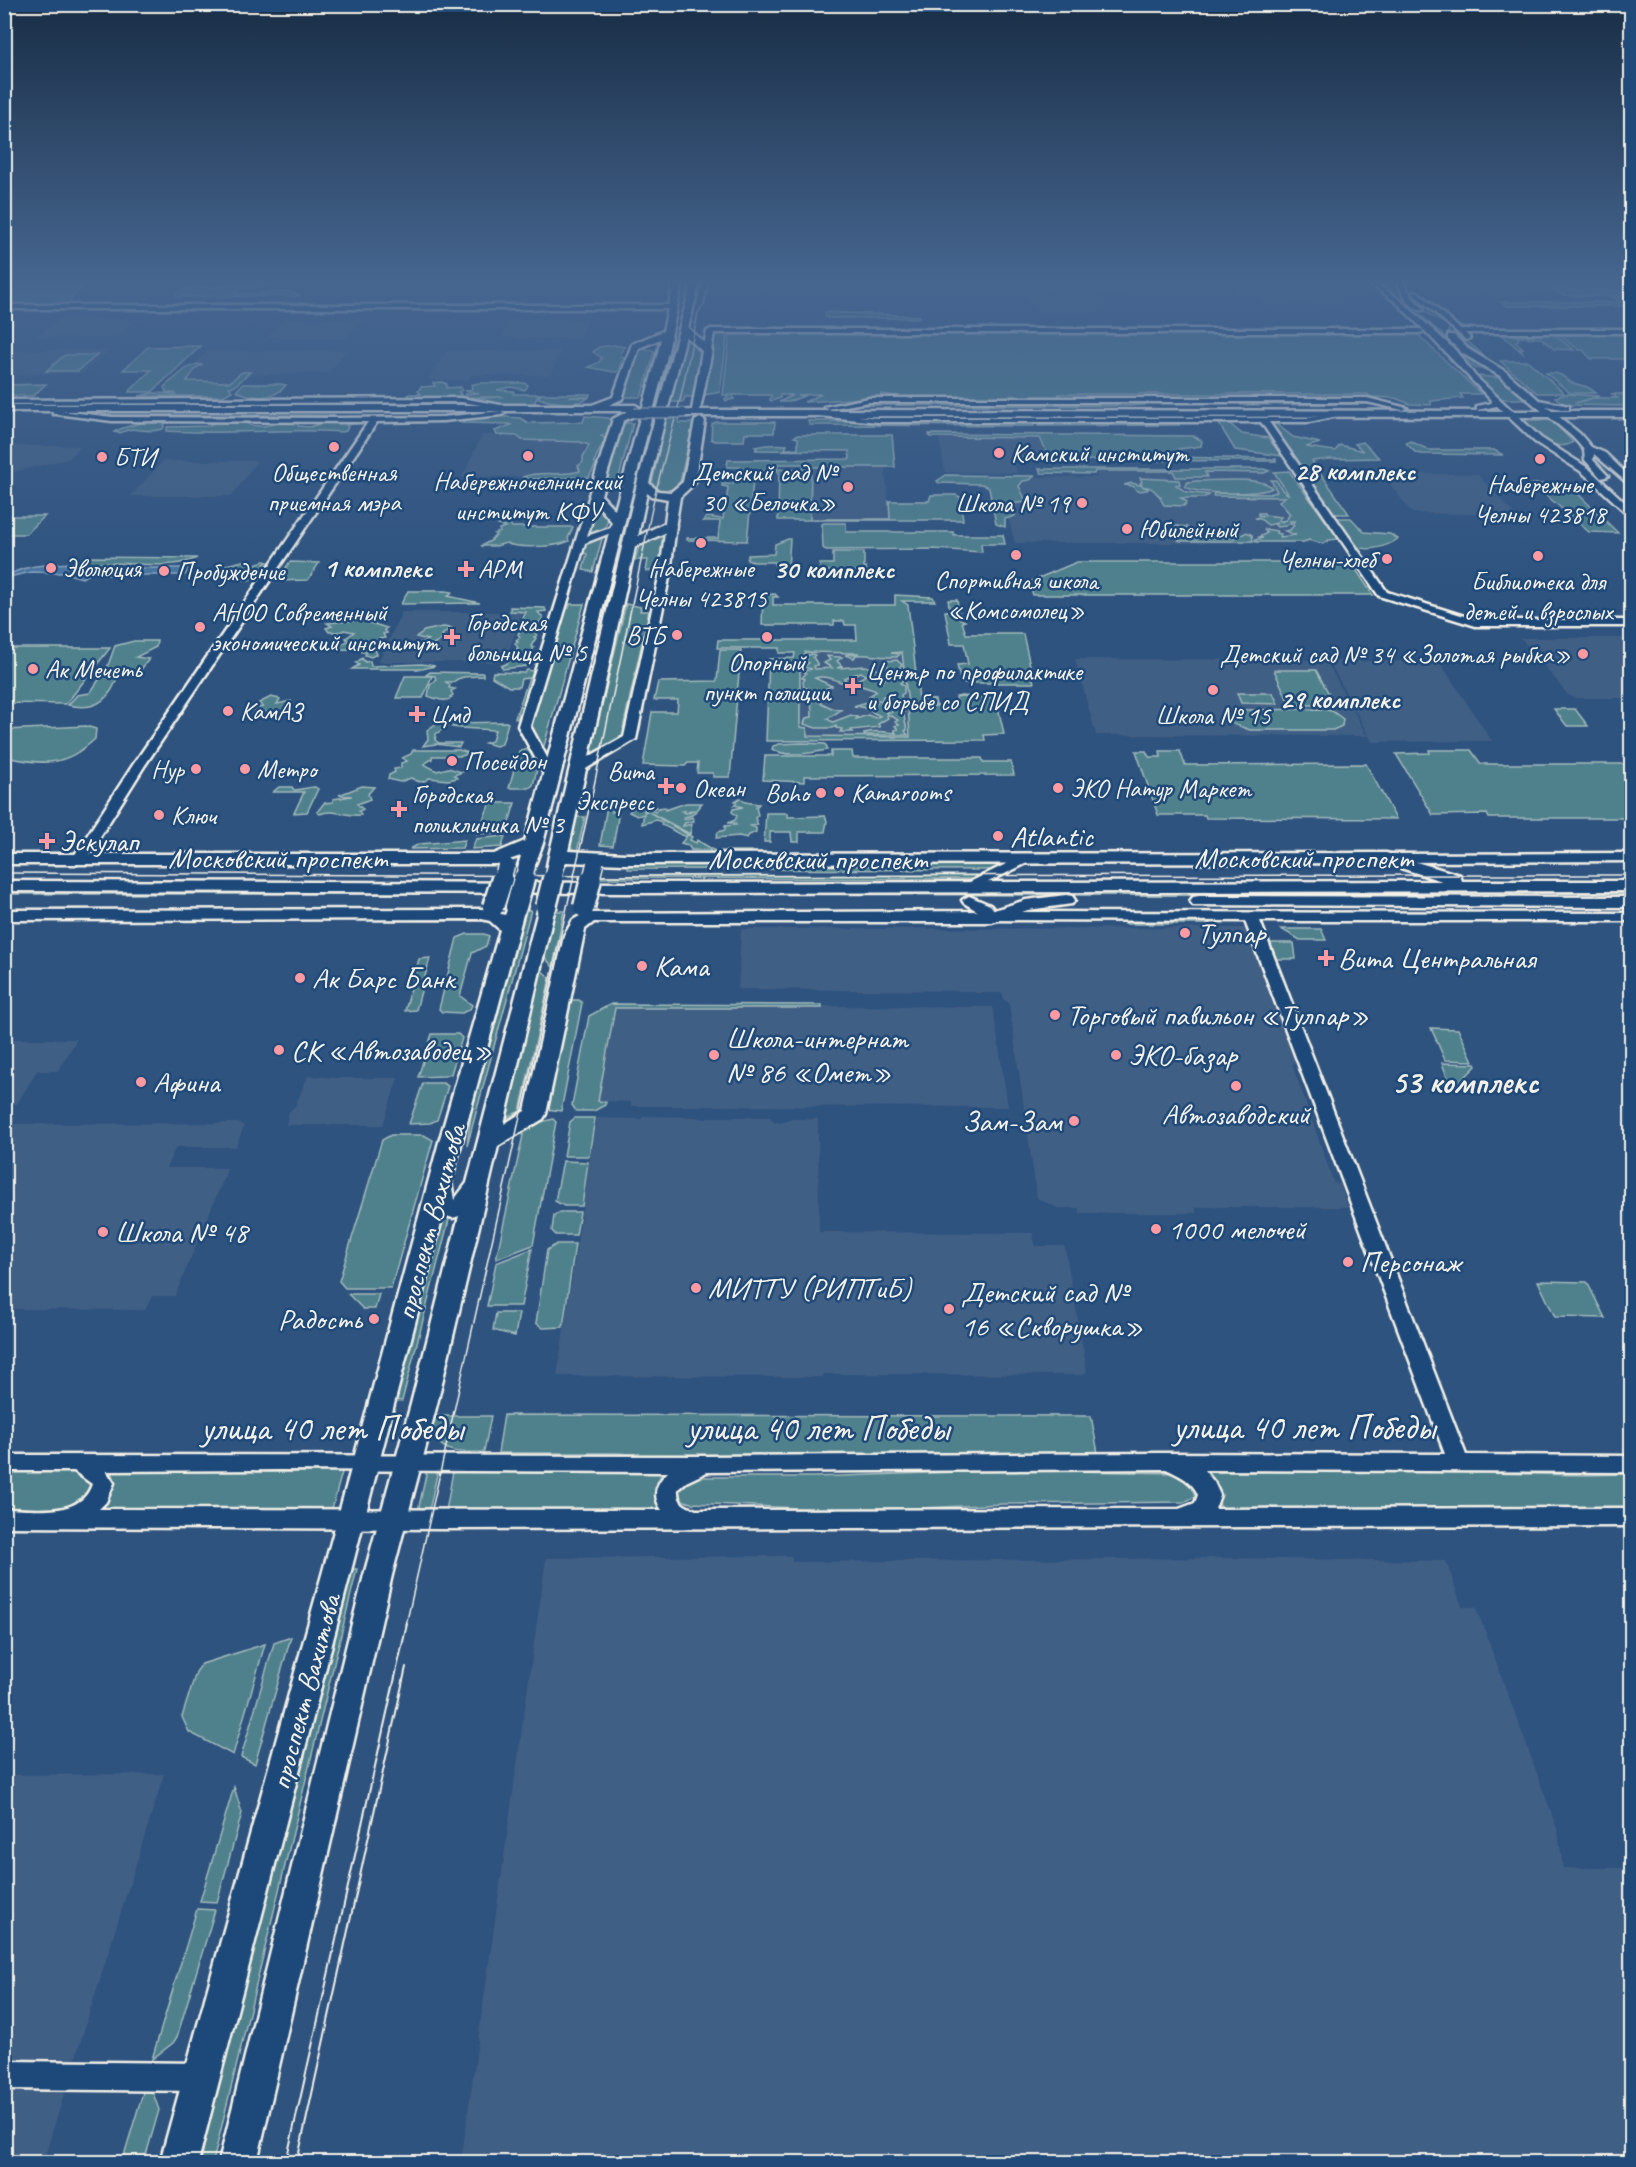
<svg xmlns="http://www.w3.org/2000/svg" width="1636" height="2167" font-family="Caveat,sans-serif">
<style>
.built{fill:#405e85}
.green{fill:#4f818d;stroke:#a2b9ba;stroke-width:1.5}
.water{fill:#4674a2;stroke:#8ca6be;stroke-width:1.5}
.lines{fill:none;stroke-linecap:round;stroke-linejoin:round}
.minor-casing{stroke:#f4f1e8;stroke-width:5}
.major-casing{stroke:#f4f1e8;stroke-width:5}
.minor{fill:#1f4a7a;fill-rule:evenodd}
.major{fill:#1f4a7a;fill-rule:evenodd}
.tram-far1{stroke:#f4f1e8;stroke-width:1.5}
.tram{stroke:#f4f1e8;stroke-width:2}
.major-bridge-far2-casing{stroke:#f4f1e8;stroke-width:11;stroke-linecap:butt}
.major-bridge-far1-casing{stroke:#f4f1e8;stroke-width:19;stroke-linecap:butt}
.major-bridge-casing{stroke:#f4f1e8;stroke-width:25;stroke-linecap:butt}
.major-bridge-far2{stroke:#1f4a7a;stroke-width:9}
.major-bridge-far1{stroke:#1f4a7a;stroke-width:16}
.major-bridge{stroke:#1f4a7a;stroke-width:20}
.poi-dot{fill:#ff9aa2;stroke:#1f4a7a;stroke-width:2}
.labels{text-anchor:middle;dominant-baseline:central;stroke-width:5;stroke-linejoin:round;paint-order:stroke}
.far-poi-label{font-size:26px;fill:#f4f1e8;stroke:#1f4a7a;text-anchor:start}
.far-quarter-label{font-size:27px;font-weight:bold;fill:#f4f1e8;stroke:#1f4a7a}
.poi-label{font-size:30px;fill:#f4f1e8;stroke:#1f4a7a;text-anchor:start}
.street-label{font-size:30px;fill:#f4f1e8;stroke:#1f4a7a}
.quarter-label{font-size:33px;font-weight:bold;fill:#f4f1e8;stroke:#1f4a7a}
.near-street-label{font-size:36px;fill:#f4f1e8;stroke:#1f4a7a}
</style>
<rect width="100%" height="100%" fill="#2e537f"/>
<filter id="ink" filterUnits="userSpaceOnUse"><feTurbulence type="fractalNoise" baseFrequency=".0167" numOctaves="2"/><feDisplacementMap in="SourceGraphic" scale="12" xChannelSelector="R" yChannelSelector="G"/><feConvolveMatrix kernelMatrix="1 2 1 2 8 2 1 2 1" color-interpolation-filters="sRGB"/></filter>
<g filter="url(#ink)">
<g class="built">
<path d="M1056,282H1120L1126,293L1100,294L1109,312H1036L1027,295H1054L1047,284Z"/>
<path d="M1483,282H1543L1562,295H1487L1474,285Z"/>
<path d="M1331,287L1346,304H1264L1256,294H1235L1230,288Z"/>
<path d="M60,319H138L114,339L36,337Z"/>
<path d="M284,319H362L346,339H280V337H267Z"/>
<path d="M511,319H588L580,339H514L515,337H501Z"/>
<path d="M14,350H110L83,373L5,375L4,351Z"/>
<path d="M209,350L246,351L347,350L328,373L241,375L233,383L175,382Z"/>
<path d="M446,351H561L552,373L547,375H471L468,380H428Z"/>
<path d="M482,435L591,436L576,476L462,477Z"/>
<path d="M1051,437L1057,457H1014L1017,473L945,472L939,438Z"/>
<path d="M4,446H81L68,459L5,474Z"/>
<path d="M163,461H257L232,496H131Z"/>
<path d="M810,467H885L890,519H809Z"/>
<path d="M1094,469H1273L1319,543H1015L997,477H1097Z"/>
<path d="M1382,474H1477L1515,515L1412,513Z"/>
<path d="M402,612H522L505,662H378Z"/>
<path d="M1521,638H1631V698H1575L1568,695Z"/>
<path d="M804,652H903L910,737L807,736V728H800V665H804Z"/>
<path d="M1075,659L1326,660L1367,736L1096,735Z"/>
<path d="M1329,661H1439L1492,741L1372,742Z"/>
<path d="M1250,928L1298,1063L1292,1064L1334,1183L1340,1184L1348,1207H1196V1213H1080L1079,1208H1057L1037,1198L1009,1003L1003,999V993H976L971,991L738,989L741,929Z"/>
<path d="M822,1006L993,1007L1008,1107L631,1106V1102L598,1101L615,1008H822Z"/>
<path d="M5,1039H77L58,1071H37L17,1104H5Z"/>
<path d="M308,1076L338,1078H398L383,1125H286L289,1112L295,1106Z"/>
<path d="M644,1116L695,1117L706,1119L710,1117H770L775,1122L781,1123L790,1119H818L819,1232L1033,1233L1035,1246H1063L1065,1248L1087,1371L1082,1375L823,1374V1377L557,1376L596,1118L641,1119Z"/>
<path d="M5,1117H16L13,1124L240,1123L244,1126L236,1147H176L166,1168H228L175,1296H152L145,1310L5,1309Z"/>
<path d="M782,1556H792V1562L1214,1558L1446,1561L1462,1607H1476L1558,1831L1563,1868H1631V2162H461L546,1558Z"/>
<path d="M164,1774L43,2162H5L4,1775Z"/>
</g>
<g class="green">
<path d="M45,282H87L66,305L5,304V287Z"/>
<path d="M198,282H201L195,287H223L229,282H236L232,286L254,283L253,282H269L273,285L240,288L236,294L291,292L301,296L176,297V293L190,288Z"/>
<path d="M1543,282H1556L1568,290H1603L1608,293L1605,290H1631V293L1618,292L1622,296H1568L1561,294Z"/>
<path d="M1383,285L1400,287C1418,319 1460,349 1490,370L1475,368L1401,301L1380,288Z"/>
<path d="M1407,289L1409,290L1490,361L1448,332L1449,327C1443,321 1438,321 1432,316C1421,309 1413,300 1407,289Z"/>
<path d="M1610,297H1626L1631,301V306H1507L1501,302H1624Z"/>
<path d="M825,312L919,316V318H829L825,317Z"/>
<path d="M723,332L727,338L720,392L704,395L712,333Z"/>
<path d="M730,332L1417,334L1481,394H1460L1463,398L1431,401V405L1410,404L1395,398L1371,397L1367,394H1059L1061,397H902L881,394V397L804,402L822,394L798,395L804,396L788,402H779L793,395H780V398L772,401L770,400L771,395H732L734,399L726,401L725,399L729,395H723Z"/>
<path d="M1538,332L1577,333L1543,334L1555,335L1574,350L1554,349L1541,338L1517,337L1519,339L1516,342L1523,348L1520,349L1524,354L1502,335H1540Z"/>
<path d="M1581,332L1620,333L1631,343V359H1591L1583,350H1579L1559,335L1617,334Z"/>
<path d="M687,334L703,350L694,397H685L683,402H670Z"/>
<path d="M614,345L625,347L622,350L621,356L624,357L620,365L621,371L614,372L588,367L598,363L602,358L593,352L599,347Z"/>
<path d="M201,346L152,392H129L151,370H123L148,347Z"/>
<path d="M647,349L655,351L641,397H624L638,350Z"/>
<path d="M65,355H97L78,371H46Z"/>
<path d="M1500,361H1528L1564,393H1537Z"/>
<path d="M198,364L202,365L196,368L187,381L230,382L242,372H250L235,386L229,387L232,391L223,396H139L153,393L177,394L166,392L164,387L187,368Z"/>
<path d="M1546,373C1566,373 1559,376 1573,383C1584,387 1585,384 1596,393H1570Z"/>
<path d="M1480,376L1501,378L1528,399H1501L1478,378Z"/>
<path d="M442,382L447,384L446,388L461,387L462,390L459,392L461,394L456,397L458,398L406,399L445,398L407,397L409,394H421L418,391L421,387L435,386L433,383Z"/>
<path d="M478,383H524L528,385L525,390L511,387L497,390L514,391L513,394H539L533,405H501L464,399L503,397H463L465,394L479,393L465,391L472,389L471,385Z"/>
<path d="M46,384L33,396L5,395V385Z"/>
<path d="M243,384H281L286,385C274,401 252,398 236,391Z"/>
<path d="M540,394H590L589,397H569L588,398C579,406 551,403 539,398Z"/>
<path d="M1566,394L1599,396L1575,403L1593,398H1617L1612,394H1631V406L1565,405L1555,397Z"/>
<path d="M869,400L1116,402L1119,400L1187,402H1148L1145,405L1128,406L842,405Z"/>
<path d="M1242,401H1364L1379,404L1241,405L1238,402Z"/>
<path d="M907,409L1410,410L1411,411H688Z"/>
<path d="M81,415H334L331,419L247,421V424C264,431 282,418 298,423V426L310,427L325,422L363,423L346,425L348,427L346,431L342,432C284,428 224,435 167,431V427L207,426L222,420L109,419Z"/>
<path d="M492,416L520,418L528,423L583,422L585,416L609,418L613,425L609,432L601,436L605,438C603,446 597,454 594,462L596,464L589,477L529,479L523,477C540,470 561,477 580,471L578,466L583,462V457L589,445L580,442L522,440L517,436L497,435L495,431L511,425L509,424L462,423L467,417L478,419Z"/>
<path d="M850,416H1197L1194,419L1033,417L1029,419L912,417L876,419Z"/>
<path d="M666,417H680L679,423H693L679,486C669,494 662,494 651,488Z"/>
<path d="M1520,420H1551L1573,442C1553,455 1535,431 1520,420Z"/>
<path d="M150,421L165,424L163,429C148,434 135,427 128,430C122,432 121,434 114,432C125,425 137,425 150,421Z"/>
<path d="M808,421H1033L1034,426L809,425Z"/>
<path d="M1037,421L1177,422L1179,425L1038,426Z"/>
<path d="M716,422H775L774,433H745L744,441H715L711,439L712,424Z"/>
<path d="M621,423H633L617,485L603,484Z"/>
<path d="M1263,423H1275L1293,437L1320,443L1306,447L1335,451L1340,445L1363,451L1355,444L1363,442L1379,458L1330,459L1312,461L1349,514H1331Z"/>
<path d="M1219,424H1230L1242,434L1268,438L1282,456L1235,450Z"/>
<path d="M929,434L1194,436L1202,441L1201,446L1179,449L1167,457L1276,459V461L1022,460L1016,458L1043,457L1048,455L1040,438L930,437Z"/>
<path d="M797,435H892L895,467H811L810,519H890L889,501H929L931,495H956L960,497L963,520H778L779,469L803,470L804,464H778L777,471H754L747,541L687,540V538H718L720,521H703L707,517L723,519L724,511L709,509V504H726L728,487L722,486V484H733V480H739L740,467H727L728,460L850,459L849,451L755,450L757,449L755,447C764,445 777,444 787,445L785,449H798V438L794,437Z"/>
<path d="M1410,441L1429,450H1494L1503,455L1422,454L1416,453L1406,443Z"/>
<path d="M1039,469H1264L1269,471L1264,473L1205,472L1207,477H1176L1173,471H1095L1094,474L1041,473Z"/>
<path d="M1289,471L1339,539L1329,540L1323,544L1309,540L1303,542H1256L1255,540L1263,538L1259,537L1267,533L1264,530L1265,529L1277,531L1276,533L1281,534L1280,537L1296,535L1285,531L1290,530L1294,525L1292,524L1295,521H1290L1291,523L1285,526L1277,527L1275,525L1277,523L1268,525L1260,519L1255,518L1264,516L1258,515V513H1264L1265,515L1281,517L1278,520L1283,522L1281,521L1286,520L1290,514L1279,501L1285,497L1213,496L1214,493L1269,494L1277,492L1271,480H1276L1283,491L1289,495L1274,472Z"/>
<path d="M946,475L1034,476L1030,480L1023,481L1019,486L1025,499L1033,502L1016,503L1013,508L1015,516L1005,519V527L996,524L989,488L982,484L939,483L937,481Z"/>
<path d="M1140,478L1179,480L1180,484L1176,485L1186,492L1210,495L1202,498H1181L1187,502L1184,506L1164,505L1160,498L1161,497C1157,495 1152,485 1144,487L1148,489L1147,490L1137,491L1133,486L1124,485L1132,483L1143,486L1140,483L1142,482Z"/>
<path d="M1196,481C1213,481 1263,476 1272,488C1261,495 1194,495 1185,486L1188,482Z"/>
<path d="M1533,484H1568L1618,533L1589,532Z"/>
<path d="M596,504L609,517L604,530L584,538Z"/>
<path d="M514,513L512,521L508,522L512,527H573L568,538L569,541C558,547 517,549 506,543L496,546H481L492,540L491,539L496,536L494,534L500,532L499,529L505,527L498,525Z"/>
<path d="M5,516H45L26,534H5Z"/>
<path d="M1334,518H1351L1364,532L1390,534L1398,539C1386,547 1364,554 1351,543C1345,536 1339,526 1334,518Z"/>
<path d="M824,523H846V532H953L954,535H1003L1005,544H981L982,552L933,549L826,550L823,548L822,524Z"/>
<path d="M1177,526L1187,527V530L1181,531L1182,535L1189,538H1235L1247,532L1252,535L1253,541H1181L1178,540L1174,529Z"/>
<path d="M665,533L657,571H646L648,560H635L640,544Z"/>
<path d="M603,535L593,572L583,570L587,554L581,552L582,543Z"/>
<path d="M788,539H790L788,569L775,566V562H754L747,560L748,555L774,554L775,544Z"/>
<path d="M833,552H864V567H866L867,572L819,571L820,564H833Z"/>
<path d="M85,557L197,558C172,570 132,562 103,563C95,564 89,568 80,564L81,562H77Z"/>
<path d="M247,560L250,561L246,563L252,565L264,561L268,562L264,564L267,566L262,569L263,573L249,580L219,578L220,574L228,573L220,571L221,566Z"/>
<path d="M1077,562H1351L1373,595H1033L1029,582Z"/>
<path d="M289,563L291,562L319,563L308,580L277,581Z"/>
<path d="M408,591H446L452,592L448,596L480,603L401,604Z"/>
<path d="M775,594L778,597H773V605H895V595L933,597L935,601H902L908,605L919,699L935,700L936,705H908L902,652L891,653L900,654L897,657C883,658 871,654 856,655L854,658L845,655L859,653L805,652L804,665L800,666V727L807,728V736L910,737L908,706H957L956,697L961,696L996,698L1004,734L984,735L985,740L766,741L769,659L794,658L795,653H779V648H717L718,640H857L856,625H845L844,621H834V625H762L763,595Z"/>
<path d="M948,600H957L960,619L965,621L962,622L966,634H1023L1034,683H961L957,665L968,664L964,644H951L945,611H950Z"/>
<path d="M570,604H584L542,753L527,727L563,609L569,608Z"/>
<path d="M626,604L641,607L640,611H649L623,728L626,729L623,737L590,756Z"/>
<path d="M510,607L545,608L546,611L538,612L543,618L539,623V629L535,632L537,635L534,637L536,638L531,646L534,648L525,660L528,663L527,666L503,669L501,666L508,663L511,653L518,648L515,643L518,642L516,640L520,637L518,634L522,628L520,626L523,625L521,622L526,612L510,611Z"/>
<path d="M360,620L387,628L384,630L387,633L383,634L385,638L379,639L380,643L375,645L379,648L375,650L377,654L371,657L365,655L366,652H362V649L296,650L295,648L338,646L348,641L346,638L354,632L344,630L340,632H329L326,628L332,626L327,623Z"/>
<path d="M443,627L451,628L442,635L444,638L435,644L420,645V643L428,640L416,637L424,631Z"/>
<path d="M134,641H157L156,647L136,657L149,659L139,672C132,673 128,670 121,674C116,678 115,685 111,691C100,707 86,709 68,705L77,695L90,693L107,668L115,646Z"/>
<path d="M5,648H110L66,704L5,703Z"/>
<path d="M720,650H741L730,777H713V773H697L698,763H688L685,766L643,765L652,712H677L678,700H654L658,682L717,681Z"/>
<path d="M812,654L815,655L813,657L818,665L814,666L815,669L832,668L824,663L830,660L827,656L842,657L837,661L842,666L837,668L865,666L880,670L882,682L888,676L884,673L887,670L885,668L888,666L885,664L886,661L897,660L902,665L899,667L902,670L899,672L902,674L901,678L903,681L900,683L904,686V693L901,695L903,703L891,705L885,700L889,699L891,696H883L881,701L869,696L877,691L852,683L866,675L861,672L844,678L846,680L841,682C833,679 824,675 815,678L832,686L818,692L827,696L817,701L834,709L841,710L827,719L833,722L851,715L857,717L856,719L868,715L875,718L880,716L862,707L854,706C867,701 876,699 888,707L886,712H892L893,708L898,707L904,712L900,713L904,716L907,730L905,731L908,735H864V733C875,730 885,732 896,733L894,730L898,729L895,726L899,725L895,722L898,720L886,713L888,718L878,724L880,727L851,730L853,732H840L842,729L836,728V726L833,728H816L804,724L806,718L812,717L811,695H804L802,692L810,688H804L803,682L805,679L802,678L806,673L804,671L812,669L803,667L809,663L806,661L808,655Z"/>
<path d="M362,658L365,662L370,661L371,666L422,664L435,666L422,669H352L359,665L356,663Z"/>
<path d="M527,670L536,672L517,719L515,718L529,678L521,679L519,687H509L492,677L493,672L524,673Z"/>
<path d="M1274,670H1316L1335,705H1290Z"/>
<path d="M430,672L483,673V676C472,677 461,675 453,682H446L450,685L449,688L455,689L451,691L453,695L450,697L452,698C445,703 434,698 428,696L430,685L436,680L435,676L426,675Z"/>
<path d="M405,676H432L423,698H396Z"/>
<path d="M1237,693H1273L1278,704L1241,703Z"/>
<path d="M271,697L280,699L277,704L291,701L292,705C285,714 275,713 263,712L259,717L252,715L256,708L263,707L259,703Z"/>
<path d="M1319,709L1332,711L1343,719L1342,726L1333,730H1250L1233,724L1227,715L1241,710Z"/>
<path d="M1554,709H1575L1588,726H1567Z"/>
<path d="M437,723H452L436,734L435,740L439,743H461L459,747L436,744L423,746L428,739L427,730Z"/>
<path d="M455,723L506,722L508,723C506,730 504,737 502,744L496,746L485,743L492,741L495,730C479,729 467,729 452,727Z"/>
<path d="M86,726L96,729L95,739C65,767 44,765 5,757V730Z"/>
<path d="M802,743L825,744L827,747V750C812,753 786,758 772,749L773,746L779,744Z"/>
<path d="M527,749L539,762L533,785L529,788H509L519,751Z"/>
<path d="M413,750H459L469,753L462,756H432V759L424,764L437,771L448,768L462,772L454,775L457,778L448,780L429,778C422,784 418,782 411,778L400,782L388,779L389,775L395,772L394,769L401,768V763L407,761L402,758L411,754Z"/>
<path d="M1429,750H1471L1481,764H1631V818H1489L1487,814L1433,815L1396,754L1430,753Z"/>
<path d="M831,751H852L853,758H982L983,762H1011L1014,775L804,776V782L763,780L765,756H831Z"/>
<path d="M1136,751H1146L1149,757H1161L1160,751H1180L1185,765L1366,764L1396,819L1206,818L1205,815H1158Z"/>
<path d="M362,786L374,787L368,794L370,799L357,804L363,809L359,811L361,815C345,817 334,808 320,814L317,812L324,803L333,802V799L352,796L339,795Z"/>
<path d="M279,787H292L294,790C302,790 307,787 315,787L318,789L307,812L294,813L304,792H273Z"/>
<path d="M740,798L745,802L759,804L756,807L758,815L755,818L758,825L751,826L756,828V832L749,835L747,838L739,836L716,838L718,832L725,830V826L736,825L734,823H728L735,820L737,816L732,812L733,809L743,807L734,805L737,803L735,801Z"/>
<path d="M639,799H642L640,804L645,806L644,812L647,811L645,810L649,807H656L652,810L655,812L658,808L665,807V810L686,803H702L696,810L682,811L686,813L695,812L692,815L684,817V819L692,817L694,821L685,823L683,826L692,824L690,834L649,812L692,837L690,840L696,843L697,840L715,851H751L747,854L710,855V850H691L688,845L681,843L687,836C678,836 672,828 661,825L662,822L656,820L642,824L644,814L637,816L629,812L638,804Z"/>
<path d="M490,803H515L506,832L477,834Z"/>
<path d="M607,806H613L612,812H619L613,846L600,845Z"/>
<path d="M766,813H788V817L825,816L827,821L825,832H799V842H792L791,832H770V842H764Z"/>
<path d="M576,817H585L577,852L569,846Z"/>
<path d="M505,836L502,847L472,849L476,839Z"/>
<path d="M465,840L462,848L410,849L419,844Z"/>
<path d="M1013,860L992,870L628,869L629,863Z"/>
<path d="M991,875L982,879L600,878V876Z"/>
<path d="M1632,889L1631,894L1528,893L1486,896L624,894V892H1421Z"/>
<path d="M5,892H470L469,894H5Z"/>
<path d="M526,910H531L467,1146L471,1114Z"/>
<path d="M553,911H564L553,967L543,955Z"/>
<path d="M1123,919H1208L1210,924H1124Z"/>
<path d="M1281,929H1321L1326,940H1300Z"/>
<path d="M467,934H484L489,936L486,946L472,953L460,996L472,1005L470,1009L462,1013L442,1012L439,1009L457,938Z"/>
<path d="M1269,943H1294L1296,959H1276Z"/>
<path d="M430,958L416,1010L405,1011L419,959Z"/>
<path d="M539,968L550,978L520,1111L503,1120Z"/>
<path d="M566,1000H579L582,1003L561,1111L547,1109Z"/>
<path d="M611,1004L822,1005V1008H615L598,1101L606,1102L605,1105L594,1111H576L572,1105L589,1016Z"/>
<path d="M1431,1028L1458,1029L1473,1061L1445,1060Z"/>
<path d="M432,1034H458L462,1038L451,1074L444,1076L418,1077Z"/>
<path d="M1442,1063L1475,1064L1476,1066L1457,1085L1449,1082Z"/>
<path d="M423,1083H443L448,1086L437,1120L430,1123L409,1124Z"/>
<path d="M575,1118H595L589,1156H564L570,1122Z"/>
<path d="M553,1119L556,1122L533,1245L496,1259L525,1126Z"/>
<path d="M391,1135H424L433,1140L391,1288H345L339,1281L382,1140Z"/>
<path d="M563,1161L588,1162L582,1206H564L555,1201Z"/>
<path d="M561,1212H580L576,1235H556L552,1231L554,1215Z"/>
<path d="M441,1216H450L402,1401L392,1400Z"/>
<path d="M557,1244H575L563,1327L543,1328L536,1323L547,1250Z"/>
<path d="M532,1249L521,1306H487L496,1263Z"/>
<path d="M1538,1281L1587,1282L1605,1318L1555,1317Z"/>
<path d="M348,1294H379L375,1309H363Z"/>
<path d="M496,1313H519L515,1336L493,1330Z"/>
<path d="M504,1415L1091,1416L1098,1453L1095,1456L696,1459L617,1453H498Z"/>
<path d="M435,1416H491L484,1452C460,1452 446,1456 432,1434Z"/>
<path d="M1205,1468L1583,1475L1631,1474V1510H1221L1214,1481Z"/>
<path d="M343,1469L331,1512L94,1510C105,1499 120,1487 110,1470Z"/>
<path d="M5,1470H74L92,1484C81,1518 34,1510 5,1510Z"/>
<path d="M427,1470H438L429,1511H418Z"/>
<path d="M1019,1470L1174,1473L1191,1481L1196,1496L1185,1502L1003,1504L860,1511L691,1503C682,1501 678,1498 677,1489L690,1477H812Z"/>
<path d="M453,1471H663C654,1486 653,1496 661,1511H446Z"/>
<path d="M346,1569H357L213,2162H201L219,2068Z"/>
<path d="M291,1637L255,1764L241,1757L274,1643Z"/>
<path d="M265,1644L233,1755L189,1732L182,1717L196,1672L202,1664Z"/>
<path d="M234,1787L242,1813L217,1902L200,1901Z"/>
<path d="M197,1909L215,1910L177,2037L173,2043L152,2059Z"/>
<path d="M144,2089L153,2093L159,2110L144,2162H122Z"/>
</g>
<g class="water">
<path d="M72,563L90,574L82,578L65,573L31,572L5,578C19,565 52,564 72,563Z"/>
<path d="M107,568H191L185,575H107L103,569Z"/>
</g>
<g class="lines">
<defs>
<g id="minor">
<path d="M1367,282H1374L1400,300L1455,350L1475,376L1541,438L1588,468L1632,509V518L1582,472L1535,442L1497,406L1477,410V406L1492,403L1491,400L1427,333L1396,302Z"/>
<path d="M1397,282H1403L1414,300L1423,308V310C1410,310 1403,293 1397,282Z"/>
<path d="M1414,292H1418L1460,329H1632V333H1465L1470,338L1466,340L1414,294Z"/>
<path d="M4,305H671L674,307L671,309H4Z"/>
<path d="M711,329H1420L1424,331L1420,333H714L711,350L707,352L703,350L707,331Z"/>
<path d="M1448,335H1454L1468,349L1506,372L1539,400L1569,406V410H1566L1546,406L1580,434L1591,447L1605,453L1632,479V487L1594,454L1593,460L1608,476L1601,478L1585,460L1584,450L1574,438L1500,376L1462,353L1448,339Z"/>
<path d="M461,398L512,407L508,409L461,402L4,404V400Z"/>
<path d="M869,398H1367L1407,408L1403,410L1367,402H869L828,409L824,407Z"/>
<path d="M53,410L112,417L335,418L443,417L501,411L505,413L501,415L443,421L377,422L145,765L86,859L79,863L72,859L133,765L368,422L112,421L56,414H53Z"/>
<path d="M1340,411L1344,413L1343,415L1309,422H1269L1387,592L1477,620H1632V626H1476L1379,596L1261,422H878L819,416L815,414L819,412L878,418H1309Z"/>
<path d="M595,492L600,495L587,536L616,526L621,529L585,543L530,726L557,776L551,780L545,776L518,726L590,495Z"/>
<path d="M671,522L676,525L670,573L636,739L584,770H576L574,767L576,764L624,737L660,573L666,525Z"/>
<path d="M1632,853V861L1386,862L1379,858L1386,854Z"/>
<path d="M1024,855L1029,856L1031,859L1029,862L974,889L969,890L962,886Z"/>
<path d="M969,896L990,905L996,912L1632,913V921H1260L1466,1455L1632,1456V1472L1204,1470L1214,1482L1220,1495L1215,1509L1632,1508V1526L442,1529L4,1527V1509C32,1509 81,1519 92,1484L74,1471H4V1455L706,1456L1159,1453L1445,1454L1245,921L992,920L964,903L962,900ZM1166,1469C1179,1475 1193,1481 1198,1495L1195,1503L1179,1509L696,1510C684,1506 677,1503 678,1489L686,1482L707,1472ZM280,1470L668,1472C655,1484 652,1496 662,1510L99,1509L106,1502L114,1483L106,1471Z"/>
<path d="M4,2061L202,2063L212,2067L216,2077L212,2087L202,2091L4,2089Z"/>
</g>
<g id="major">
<path d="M674,282H682L668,352L543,843L533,870H521L518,866L521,856L496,864H4V854H494L525,841L612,522L589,495L613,419L628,411H4V405H592L613,397L632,344L663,331ZM661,339L658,352L615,510L601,495L623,421L636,415V411L640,408L635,405H609L622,399L639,348Z"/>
<path d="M692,282H700L688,328L712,350L700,410L1632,411V417L683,416L679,415V411L692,410L702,351L686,336L649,483L658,491L671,492L683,482L695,421L700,418L705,421L695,483L680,497L675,528L635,547L568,851L625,854L1386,853L1460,875L1462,881H1632V891L628,893L4,891V881L628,883L1442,881L1385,863L625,864L566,862L562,870H550L547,866L549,856L637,484ZM647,493L651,496L668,499L665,523L638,536Z"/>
<path d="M1066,895L1072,896L1075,900L1072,904L1028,910L992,922H594L585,929L546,1114L543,1119L498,1146L437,1404L392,1575L257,2162H219L364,1575L411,1404L459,1216L453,1218L443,1215L198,2162H160L353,1462L439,1142L500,930L490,921L482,919L4,920V910L482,909L505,915L510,903H522L525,907L451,1182L454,1200L467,1183L540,903H552L555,907L504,1124L525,1111L564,936L573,920L585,913L991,911L1026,900Z"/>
<path d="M1199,896L1632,897V907L1193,905L1190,901L1193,897Z"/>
</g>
</defs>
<use href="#minor" class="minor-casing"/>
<use href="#major" class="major-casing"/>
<use href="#minor" class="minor"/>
<use href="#major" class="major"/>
<g class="tram-far1">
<path d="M4,873L628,876L1632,875"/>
<path d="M406,1625L591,800L655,494L681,396L698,313L704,305L709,282"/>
</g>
<g class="tram">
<path d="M286,2162L407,1624"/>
<path d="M297,2162L406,1667"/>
</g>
<defs>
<path id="major-bridge-far2" d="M634,413H683"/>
<g id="major-bridge-far1">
<path d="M502,880L506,866"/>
<path d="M523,880L527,866"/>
<path d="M553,880L556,866"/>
<path d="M591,880L595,864"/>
</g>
<g id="major-bridge">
<path d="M493,907L502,879"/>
<path d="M516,907L524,879"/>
<path d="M546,907L553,879"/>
<path d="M584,907L591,879"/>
</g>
</defs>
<use href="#major-bridge-far2" class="major-bridge-far2-casing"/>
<use href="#major-bridge-far1" class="major-bridge-far1-casing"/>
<use href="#major-bridge" class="major-bridge-casing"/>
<use href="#major-bridge-far2" class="major-bridge-far2"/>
<use href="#major-bridge-far1" class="major-bridge-far1"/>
<use href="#major-bridge" class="major-bridge"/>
</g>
</g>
<linearGradient id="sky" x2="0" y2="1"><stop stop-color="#192e46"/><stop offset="0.48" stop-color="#466690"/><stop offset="1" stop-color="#466690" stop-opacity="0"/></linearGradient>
<rect width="1636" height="585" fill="url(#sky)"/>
<g class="poi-dot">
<circle cx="334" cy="447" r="6"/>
<circle cx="999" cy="453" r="6"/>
<circle cx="528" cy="456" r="6"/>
<circle cx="102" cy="457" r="6"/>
<circle cx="1540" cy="459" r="6"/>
<circle cx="848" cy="487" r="6"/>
<circle cx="1082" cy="503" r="6"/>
<circle cx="1127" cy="529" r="6"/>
<circle cx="701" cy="543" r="6"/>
<circle cx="1016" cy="555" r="6"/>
<circle cx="1538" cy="556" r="6"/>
<circle cx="1387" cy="559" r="6"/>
<circle cx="51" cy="568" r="6"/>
<path d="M463 560h6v6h6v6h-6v6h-6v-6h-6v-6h6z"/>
<circle cx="164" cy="571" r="6"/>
<circle cx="200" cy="627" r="6"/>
<circle cx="677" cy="635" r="6"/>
<path d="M449 628h6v6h6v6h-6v6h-6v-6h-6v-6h6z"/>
<circle cx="767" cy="637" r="6"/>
<circle cx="1583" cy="654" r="6"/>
<circle cx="33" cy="669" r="6"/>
<path d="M850 677h6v6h6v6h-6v6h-6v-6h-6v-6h6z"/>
<circle cx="1213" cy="690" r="6"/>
<circle cx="228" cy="711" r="6"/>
<path d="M414 705h6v6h6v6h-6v6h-6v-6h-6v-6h6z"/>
<circle cx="452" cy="761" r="6"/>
<circle cx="196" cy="769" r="6"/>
<circle cx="245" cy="769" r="6"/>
<path d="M663 777h6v6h6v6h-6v6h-6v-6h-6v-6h6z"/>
<circle cx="681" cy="788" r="6"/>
<circle cx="1058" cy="788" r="6"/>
<circle cx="839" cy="792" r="6"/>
<circle cx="821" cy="793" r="6"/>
<path d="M396 800h6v6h6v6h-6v6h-6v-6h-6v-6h6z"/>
<circle cx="159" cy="815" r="6"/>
<circle cx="998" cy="836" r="6"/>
<path d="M44 832h6v6h6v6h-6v6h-6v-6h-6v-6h6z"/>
<circle cx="1185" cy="933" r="6"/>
<path d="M1323 949h6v6h6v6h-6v6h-6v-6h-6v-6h6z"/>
<circle cx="642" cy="966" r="6"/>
<circle cx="300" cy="978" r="6"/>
<circle cx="1055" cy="1015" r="6"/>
<circle cx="279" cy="1050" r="6"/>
<circle cx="714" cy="1055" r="6"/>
<circle cx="1116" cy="1055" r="6"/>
<circle cx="141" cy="1082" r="6"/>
<circle cx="1236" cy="1086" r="6"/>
<circle cx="1074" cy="1121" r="6"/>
<circle cx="1156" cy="1229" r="6"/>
<circle cx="103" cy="1232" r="6"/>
<circle cx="1348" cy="1262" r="6"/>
<circle cx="696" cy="1288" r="6"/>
<circle cx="949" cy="1309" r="6"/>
<circle cx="374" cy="1319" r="6"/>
</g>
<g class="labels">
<g class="far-poi-label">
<text x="1011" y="453">Камский институт</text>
<text x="114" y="457">БТИ</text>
<text x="334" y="472" text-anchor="middle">Общественная<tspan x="334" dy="30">приемная мэра</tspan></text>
<text x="836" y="472" text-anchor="end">Детский сад №<tspan x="836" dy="30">30 «Белочка»</tspan></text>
<text x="528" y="481" text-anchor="middle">Набережночелнинский<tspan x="528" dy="30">институт КФУ</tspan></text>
<text x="1540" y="484" text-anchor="middle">Набережные<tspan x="1540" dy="30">Челны 423818</tspan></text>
<text x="1070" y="503" text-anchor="end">Школа № 19</text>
<text x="1139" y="529">Юбилейный</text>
<text x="1375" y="559" text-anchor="end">Челны-хлеб</text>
<text x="63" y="568">Эволюция</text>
<text x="701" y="568" text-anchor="middle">Набережные<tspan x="701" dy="30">Челны 423815</tspan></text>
<text x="478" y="569">АРМ</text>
<text x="176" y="571">Пробуждение</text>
<text x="1016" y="580" text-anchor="middle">Спортивная школа<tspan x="1016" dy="30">«Комсомолец»</tspan></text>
<text x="1538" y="581" text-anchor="middle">Библиотека для<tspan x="1538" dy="30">детей и взрослых</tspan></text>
<text x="212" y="612">АНОО Современный<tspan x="212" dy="30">экономический институт</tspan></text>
<text x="466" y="622">Городская<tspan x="466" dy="30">больница № 5</tspan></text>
<text x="665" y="635" text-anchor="end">ВТБ</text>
<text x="1571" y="654" text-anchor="end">Детский сад № 34 «Золотая рыбка»</text>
<text x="767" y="662" text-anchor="middle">Опорный<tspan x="767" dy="30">пункт полиции</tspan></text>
<text x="45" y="669">Ак Мечеть</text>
<text x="866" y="671">Центр по профилактике<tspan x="866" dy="30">и борьбе со СПИД</tspan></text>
<text x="240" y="711">КамАЗ</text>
<text x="430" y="714">Цмд</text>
<text x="1213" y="715" text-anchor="middle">Школа № 15</text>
<text x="464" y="761">Посейдон</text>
<text x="184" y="769" text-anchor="end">Нур</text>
<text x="257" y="769">Метро</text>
<text x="654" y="771" text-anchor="end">Вита<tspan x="654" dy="30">Экспресс</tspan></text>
<text x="693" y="788">Океан</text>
<text x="1070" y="788">ЭКО Натур Маркет</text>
<text x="851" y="792">Kamarooms</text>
<text x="809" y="793" text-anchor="end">Boho</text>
<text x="412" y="794">Городская<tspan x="412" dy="30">поликлиника № 3</tspan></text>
<text x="171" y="815">Ключ</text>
</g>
<g class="far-quarter-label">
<text x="1355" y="471">28 комплекс</text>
<text x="378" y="568">1 комплекс</text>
<text x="834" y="569">30 комплекс</text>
<text x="1340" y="699">29 комплекс</text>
</g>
<g class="poi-label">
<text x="1010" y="836">Atlantic</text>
<text x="59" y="841">Эскулап</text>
<text x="1197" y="933">Тулпар</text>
<text x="1338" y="958">Вита Центральная</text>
<text x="654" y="966">Кама</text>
<text x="312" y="978">Ак Барс Банк</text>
<text x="1067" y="1015">Торговый павильон «Тулпар»</text>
<text x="726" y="1038">Школа-интернат<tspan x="726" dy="34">№ 86 «Омет»</tspan></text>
<text x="291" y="1050">СК «Автозаводец»</text>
<text x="1128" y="1055">ЭКО-базар</text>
<text x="153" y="1082">Афина</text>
<text x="1236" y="1114" text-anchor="middle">Автозаводский</text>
<text x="1062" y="1121" text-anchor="end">Зам-Зам</text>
<text x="1168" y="1229">1000 мелочей</text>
<text x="115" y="1232">Школа № 48</text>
<text x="1360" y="1262">Персонаж</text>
<text x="708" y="1288">МИТТУ (РИПТиБ)</text>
<text x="961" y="1292">Детский сад №<tspan x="961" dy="34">16 «Скворушка»</tspan></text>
<text x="362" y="1319" text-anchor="end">Радость</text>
</g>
<g class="street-label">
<text x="278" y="858">Московский проспект</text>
<text x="1304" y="858">Московский проспект</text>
<text x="818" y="859">Московский проспект</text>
<text transform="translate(430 1222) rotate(-75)">проспект Вахитова</text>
<text transform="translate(305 1692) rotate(-75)">проспект Вахитова</text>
</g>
<g class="quarter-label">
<text x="1465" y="1082">53 комплекс</text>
</g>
<g class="near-street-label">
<text x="1304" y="1427">улица 40 лет Победы</text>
<text x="332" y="1428">улица 40 лет Победы</text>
<text x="818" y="1428">улица 40 лет Победы</text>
</g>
</g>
<rect width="1636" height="2167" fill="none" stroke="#1f4a7a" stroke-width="24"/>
<rect x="12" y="12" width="1612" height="2143" fill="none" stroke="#f4f1e8" stroke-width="2" filter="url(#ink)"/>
</svg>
